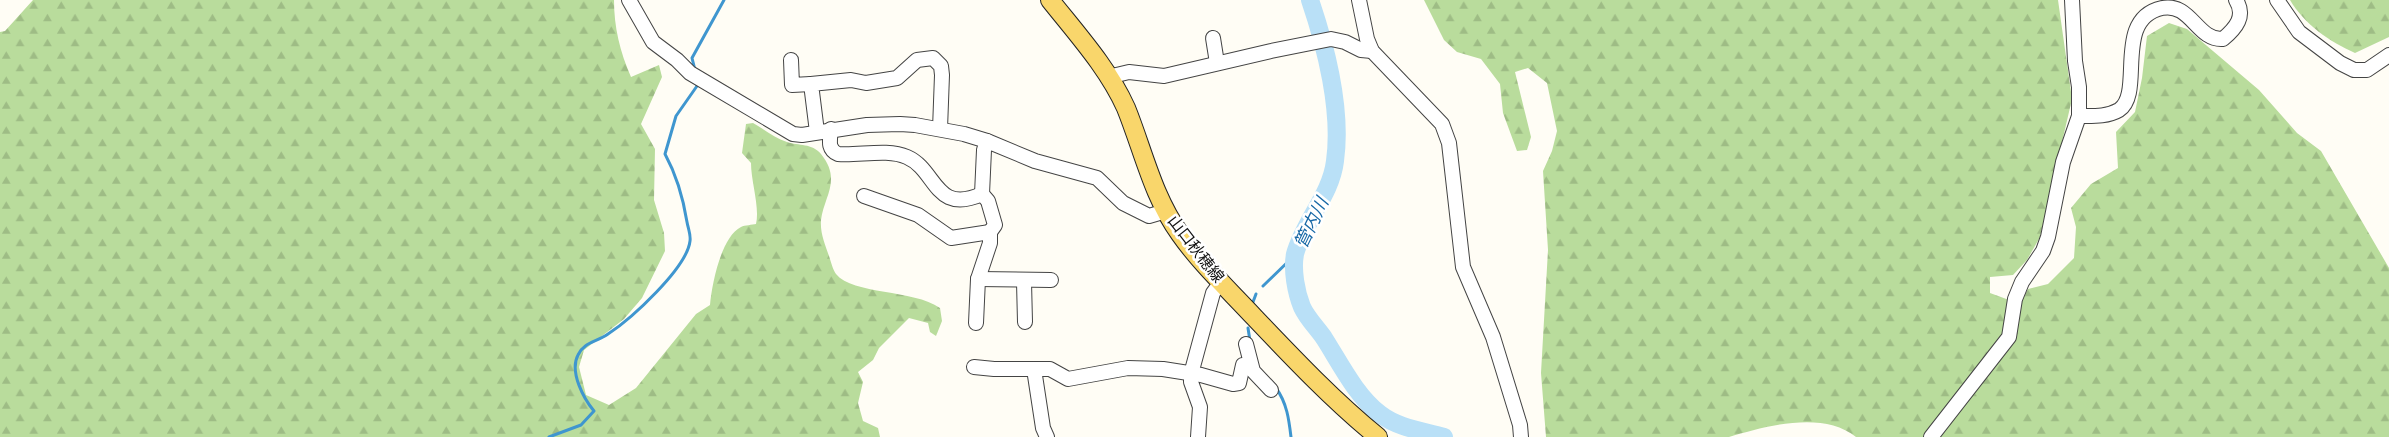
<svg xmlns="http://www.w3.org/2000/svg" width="2389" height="437" font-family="'Roboto Serif','Noto Sans JP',serif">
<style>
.forest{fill:url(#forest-firs)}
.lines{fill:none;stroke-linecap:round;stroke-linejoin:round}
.stream{stroke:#3f96cf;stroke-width:3}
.river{stroke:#b9e0f7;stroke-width:18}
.minor-casing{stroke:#444;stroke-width:16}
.major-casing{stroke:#222;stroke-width:20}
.minor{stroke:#fff;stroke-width:14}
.major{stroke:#f9d66b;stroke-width:18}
.labels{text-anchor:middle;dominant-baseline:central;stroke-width:5;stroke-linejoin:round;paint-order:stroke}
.street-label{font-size:16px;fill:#111;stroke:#fff}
.water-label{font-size:18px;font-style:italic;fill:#1768a6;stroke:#fff}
</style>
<defs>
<pattern id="forest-firs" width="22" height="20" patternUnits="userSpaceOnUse" patternTransform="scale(1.25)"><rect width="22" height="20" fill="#b9dc9c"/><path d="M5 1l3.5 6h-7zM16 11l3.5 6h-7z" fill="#9ebc85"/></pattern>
</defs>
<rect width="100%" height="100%" fill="#fffdf5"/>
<g class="forest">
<path d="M33,0H614C614,27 620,52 631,77L659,65L662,77L641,124L655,149L654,200L664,233L665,251L642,298L624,319L584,350L579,367L586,395L609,405L636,388L696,314L710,305C712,284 721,237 741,227C745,225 752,225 756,224C760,207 751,182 751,163L742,153L746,124L753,123C764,129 775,138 787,142C799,146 812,143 821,154C842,180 824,196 821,220C820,233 825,244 829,256C831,262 833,270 836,274C853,295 913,289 940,308L942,321L936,336L930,332L928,323L909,318L879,348L873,360L858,372L863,382L858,403L863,421L878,428L880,437H0V32L5,31Z"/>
<path d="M1424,0H2058L2072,99L2040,237L2027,260L2013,275L1990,277V293L2020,304L2028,289L2048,284L2074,258L2076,227L2071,208L2091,184L2118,168L2116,132L2135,112L2142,78L2147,36L2169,23L2187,29L2259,90L2297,133L2321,151L2389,268V437H1856C1823,410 1766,426 1729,437H1546L1541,373L1548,250L1543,171L1552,151L1557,131L1547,83L1528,68L1515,72L1531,137L1527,150L1517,151L1503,113L1500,84L1481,59L1457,52L1444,40Z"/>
<path d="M2290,0H2389V37L2355,53C2330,42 2304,24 2290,0Z"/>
</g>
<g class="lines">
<g class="stream">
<path d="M695,70L692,58L724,0"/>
<path d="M1263,286L1295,255"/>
<path d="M1253,302L1256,294"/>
<path d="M1248,328L1250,341"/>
<path d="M1276,388C1287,403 1289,420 1291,437"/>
<path d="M549,437L581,425L594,411C584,399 569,372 578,355C584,342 597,342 608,334C631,319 687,268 690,241C691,235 688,228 687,222C683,197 677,176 665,154L676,116L697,86L696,81"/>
</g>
<path class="river" d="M1310,0C1326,47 1342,111 1335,161C1331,195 1304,221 1295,254C1292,270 1296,292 1302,307C1307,318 1317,328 1324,338C1340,363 1356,396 1380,414C1398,428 1423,431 1444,437"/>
<defs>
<g id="minor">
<path d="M629,0L653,42L677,60L690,73L793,134L802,135L867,125L900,124L915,125L964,134L987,141L1035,161L1097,178L1123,203L1149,216L1166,211"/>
<path d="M1359,0L1367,39L1372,51L1442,124L1449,143L1463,267L1493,337L1520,425L1521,437"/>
<path d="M2277,0L2299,32L2340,63L2354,70H2367L2389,55"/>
<path d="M1213,38L1217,63"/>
<path d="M791,60L792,85L811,84"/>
<path d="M1108,77L1129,72L1164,76L1271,51L1331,39L1345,42L1361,50L1372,51"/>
<path d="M2079,116C2093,116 2107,117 2119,110C2145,93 2112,19 2162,8C2191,2 2197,41 2223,39C2236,28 2246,16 2236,0"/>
<path d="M831,129C830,140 827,149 838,154C859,156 887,148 907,157C937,170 934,215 982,194"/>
<path d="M817,132L811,84L851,80L866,83L897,78L917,60L933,58L941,66L942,75L940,129"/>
<path d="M864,196L918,215L951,238L990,232"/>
<path d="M978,279L1051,280"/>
<path d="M1024,282L1025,322"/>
<path d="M976,323L978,279L990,243V232L995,225L988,201L982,194L984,150L987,141"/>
<path d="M1246,344L1253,371L1271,390"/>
<path d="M974,367L994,369H1050L1068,379L1128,368L1163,369L1201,375L1233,384L1239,383L1243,365L1250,364"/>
<path d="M1034,369L1043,428L1047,437"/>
<path d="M1198,437L1200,407L1191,382V374L1213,293L1221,282"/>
<path d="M1931,437L2009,337L2015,299L2022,282L2043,251L2048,237L2063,162L2079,116V87L2075,61L2072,0"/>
</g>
<path id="major" d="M1050,0C1077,34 1108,68 1126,108C1143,150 1153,197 1180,234C1201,264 1230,291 1255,318C1295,360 1334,401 1378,437"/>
</defs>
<use href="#minor" class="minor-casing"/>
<use href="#major" class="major-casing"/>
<use href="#minor" class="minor"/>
<use href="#major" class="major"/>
</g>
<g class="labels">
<g class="street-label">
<text transform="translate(1196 249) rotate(52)">山口秋穂線</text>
</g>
<g class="water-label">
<text transform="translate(1311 223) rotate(-64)">管内川</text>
</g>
</g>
</svg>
